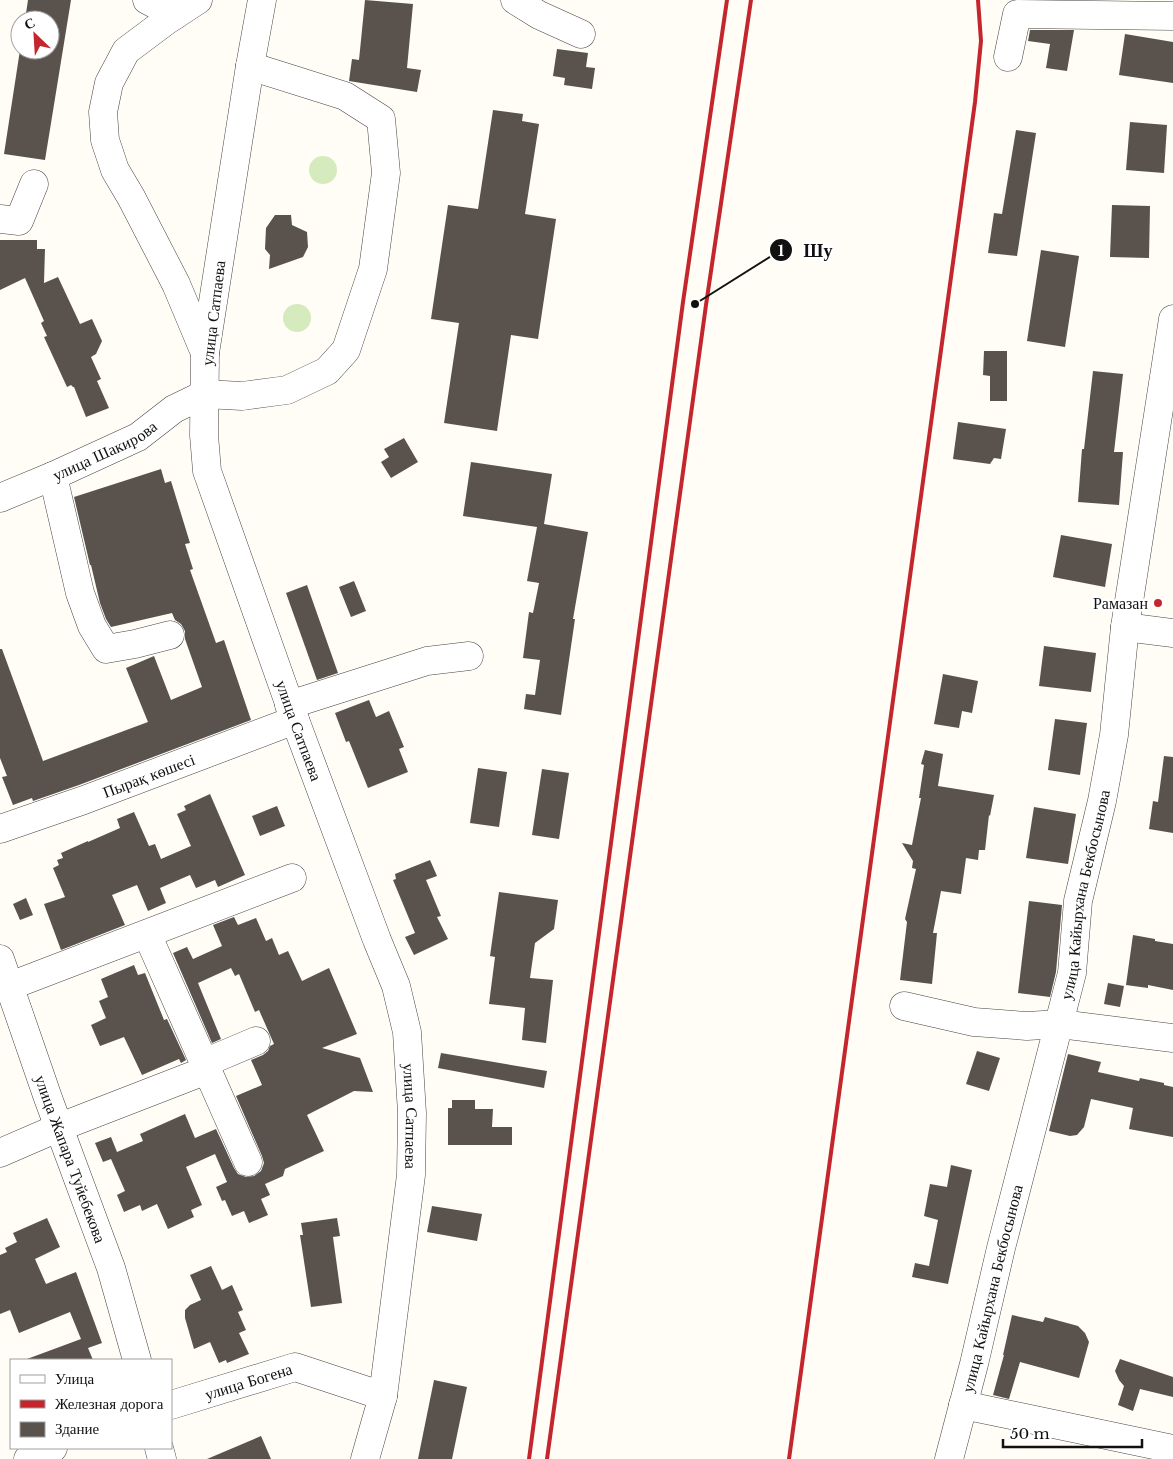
<svg xmlns="http://www.w3.org/2000/svg" width="1173" height="1459" font-family="'Libre Baskerville',serif">
<style>
.green{fill:#d5ebbd}
.building{fill:#5a524d}
.lines{fill:none;stroke-linecap:round;stroke-linejoin:round}
.minor-casing{stroke:#444;stroke-width:29}
.minor{stroke:#fff;stroke-width:28}
.rail{stroke:#c4262e;stroke-width:4}
.poi-dot{fill:#c4262e;stroke:#fff;stroke-width:2}
.labels{text-anchor:middle;dominant-baseline:central;stroke-width:5;stroke-linejoin:round;paint-order:stroke}
.street-label{font-size:16px;fill:#111;stroke:#fff}
.poi-label{font-size:16px;fill:#111;stroke:#fff;text-anchor:end}
.leader{fill:none;stroke:#111;stroke-width:2}
.callout-dot{fill:#111;stroke:#fff;stroke-width:2}
.mark-label{font-size:15px;text-anchor:middle;font-weight:bold;fill:#fff}
.callout-label{font-size:18px;text-anchor:middle;font-weight:bold;fill:#111;stroke:#fff;stroke-width:5;stroke-linejoin:round;paint-order:stroke}
</style>
<rect width="100%" height="100%" fill="#fffdf5"/>
<g class="green">
<circle cx="323" cy="170" r="14"/>
<circle cx="297" cy="318" r="14"/>
</g>
<g class="building">
<path d="M28,0H71L45,160L4,154L20,50H50V20H25Z"/>
<path d="M365,0L413,4L407,68L421,70L417,92L349,81L352,59L359,60Z"/>
<path d="M1030,30H1074L1067,71L1046,68L1050,44L1028,41Z"/>
<path d="M1125,34L1173,42V83L1119,75Z"/>
<path d="M557,49L588,53L586,67L595,68L592,89L564,85L565,78L553,76Z"/>
<path d="M493,110L523,114L522,121L539,124L525,214L556,219L538,339L511,335L497,431L444,423L459,323L431,319L448,205L478,209Z"/>
<path d="M1130,122L1167,125L1164,173L1126,170Z"/>
<path d="M1016,130L1036,133L1017,256L988,253L994,213L1002,214Z"/>
<path d="M1112,205L1150,206L1149,258L1110,257Z"/>
<path d="M275,215H291L292,225L307,232L308,247L303,257L269,269L270,255L265,249L266,228Z"/>
<path d="M0,240H37V249H45L44,283L58,277L80,324L92,319L102,341L96,354L91,357L101,379L97,381L109,408L86,417L74,387H73L71,385L67,387L44,337L47,336L41,323L44,321L25,278L0,290Z"/>
<path d="M1041,250L1079,256L1065,347L1027,341Z"/>
<path d="M984,351H1007V401H990V376L983,375Z"/>
<path d="M1093,371L1123,374L1114,452H1123L1119,505L1078,502L1082,449H1084Z"/>
<path d="M958,422L1006,429L1001,459L994,458L990,464L953,459Z"/>
<path d="M404,438L418,462L391,478L381,462L389,457L384,449Z"/>
<path d="M471,462L552,474L544,524L588,532L573,619H575L561,715L524,709L526,694L535,695L540,660L523,658L529,612L533,613L539,583L527,581L537,527L463,516Z"/>
<path d="M161,469L165,483L171,481L190,543L185,544L193,569L190,570L216,643L224,640L251,720L79,785L33,801L32,798L13,805L2,777L7,776L0,758V649H2L43,761L148,722L126,668L154,656L171,700L202,687L185,639V631L181,624L175,620L172,613L111,627L106,619L100,603L91,565H90L74,497Z"/>
<path d="M1061,535L1112,544L1105,587L1053,577Z"/>
<path d="M354,581L366,611L351,617L339,587Z"/>
<path d="M307,585L338,673L317,680L286,593Z"/>
<path d="M1044,646L1096,653L1091,692L1039,686Z"/>
<path d="M943,674L978,681L972,713L962,711L959,728L934,724Z"/>
<path d="M369,700L376,717L389,711L404,747L399,749L408,772L368,788L349,741L346,742L335,713Z"/>
<path d="M1055,719L1087,723L1080,775L1048,770Z"/>
<path d="M925,750L943,754L938,786L994,795L990,816L989,815L985,850H979L978,860L966,858L961,894L941,891L933,933H937L932,984L900,980L907,922L905,919L916,869L912,868L913,861L902,843L912,845L921,798H919L924,765L921,764Z"/>
<path d="M1164,756L1173,757V833L1149,829L1153,801L1158,802Z"/>
<path d="M478,768L507,772L499,827L470,823Z"/>
<path d="M542,769L569,773L559,839L532,835Z"/>
<path d="M210,794L245,875L218,887L215,880L196,888L190,875L160,888L166,903L148,911L137,885L112,895L125,925L61,950L44,904L65,897L53,868L59,865L57,860L63,858L61,853L88,841V842L120,828L117,819L134,812L149,846L155,844L161,859L191,846L177,814L186,810L184,806Z"/>
<path d="M277,806L285,826L260,836L252,816Z"/>
<path d="M1034,807L1076,814L1068,864L1026,858Z"/>
<path d="M430,860L437,876L426,880L441,916L437,917L448,939L414,955L405,937L415,933L393,880L396,879L395,874Z"/>
<path d="M499,892L558,900L554,929L535,943L530,978L553,980L546,1043L522,1040L525,1008L489,1004L495,957L490,956Z"/>
<path d="M26,898L33,915L20,920L13,904Z"/>
<path d="M1029,901L1062,905L1056,972L1050,997L1018,993Z"/>
<path d="M234,917L238,925L256,918L266,941L272,938L279,955L288,951L302,981L329,968L357,1034L322,1048L360,1058L373,1092L354,1091L307,1115L324,1151L285,1169L283,1176L265,1184L270,1195L261,1199L268,1215L249,1223L244,1211L232,1216L225,1200L222,1201L216,1187L227,1182L215,1154L186,1167L202,1205L191,1210L194,1217L168,1229L157,1204L142,1211L140,1205L124,1212L117,1195L125,1191L111,1159L103,1162L95,1143L111,1137L117,1152L143,1141L140,1134L185,1114L195,1138L216,1129L234,1168L238,1174L246,1177L254,1176L261,1171L264,1163L262,1156L236,1096L262,1085L251,1060L263,1055L268,1051L270,1046L274,1044L259,1010L255,1012L239,974L235,976L231,968L198,983L221,1039L212,1043L173,953L187,947L193,959L222,946L213,925Z"/>
<path d="M1133,935L1155,939V941L1173,944V990L1148,985V988L1126,985Z"/>
<path d="M134,965L138,975L145,973L164,1020L167,1019L186,1060L181,1063L179,1059L142,1075L124,1037L100,1046L91,1025L106,1018L99,1001L108,997L101,979Z"/>
<path d="M1108,983L1124,986L1120,1007L1104,1004Z"/>
<path d="M977,1051L1000,1058L989,1091L966,1084Z"/>
<path d="M441,1053L547,1071L544,1088L438,1068Z"/>
<path d="M1068,1054L1101,1062L1098,1072L1139,1081L1140,1078L1164,1083V1085L1173,1087V1137L1129,1129L1133,1108L1091,1099L1084,1127L1077,1135L1070,1136L1049,1131Z"/>
<path d="M452,1100H475V1109H493L492,1127H512V1145H448V1108H452Z"/>
<path d="M951,1165L972,1170L948,1284L912,1277L915,1263L929,1266L938,1220L924,1216L930,1184L947,1187Z"/>
<path d="M432,1206L482,1214L477,1241L427,1232Z"/>
<path d="M47,1218L60,1247L35,1259L46,1284L76,1272L102,1343L88,1348L93,1360H28L27,1359L81,1339L70,1312L19,1333L10,1310L0,1314V1255L7,1252L5,1248L17,1242L13,1233Z"/>
<path d="M337,1218L340,1236L333,1237L342,1303L311,1307L300,1235H303L301,1223Z"/>
<path d="M211,1266L222,1290L232,1285L243,1310L238,1312L246,1330L239,1333L249,1354L227,1363L226,1360L219,1363L210,1342L194,1349L185,1318V1310L190,1305L201,1300L190,1275Z"/>
<path d="M1012,1315L1043,1322L1045,1317L1078,1326L1085,1333L1089,1342L1079,1378L1020,1362L1009,1399L993,1395L1004,1355H1003Z"/>
<path d="M1120,1359L1173,1377V1397L1140,1389L1133,1411L1118,1405L1124,1386L1119,1380L1115,1371Z"/>
<path d="M434,1380L467,1387L452,1459H418Z"/>
<path d="M261,1436L271,1459H207Z"/>
</g>
<g class="lines">
<defs>
<g id="minor">
<path d="M147,0L175,15"/>
<path d="M198,0L166,21L126,51L109,83L103,112L105,140L115,170L131,197L176,284L205,353"/>
<path id="s1" d="M262,0L250,66L205,353L204,435L207,471L295,720L377,940L396,986L407,1032L412,1113L411,1175L383,1396L365,1459"/>
<path d="M515,0L539,15L581,34"/>
<path d="M1008,57L1017,14L1173,16"/>
<path d="M0,219L19,221L34,184"/>
<path d="M53,476L80,593L92,626L106,649L135,644L170,635"/>
<path id="s2" d="M0,498L53,476L138,437L174,409L205,394L242,396L287,390L327,371L346,350L373,269L386,173L381,119L345,96L250,66"/>
<path d="M1125,627L1173,633"/>
<path d="M289,705L427,661L469,656"/>
<path id="s3" d="M0,829L84,800L295,720"/>
<path d="M147,934L248,1162"/>
<path id="s4" d="M0,959L48,1098L111,1268L137,1360"/>
<path d="M10,986L292,878"/>
<path d="M904,1006L974,1022L1027,1026L1060,1024L1173,1038"/>
<path d="M204,1063L256,1041"/>
<path d="M0,1153L60,1127L207,1070"/>
<path id="s5" d="M171,1405L295,1367L383,1396"/>
<path d="M963,1405L1173,1449"/>
<path d="M159,1448L162,1459"/>
<path d="M28,1459L53,1448"/>
<path id="s6" d="M949,1459L974,1364L1001,1248L1072,973L1078,901L1102,801L1114,735L1125,627L1173,319"/>
</g>
</defs>
<use href="#minor" class="minor-casing"/>
<use href="#minor" class="minor"/>
<g class="rail">
<path d="M529,1459L683,302L727,0"/>
<path d="M547,1459L706,305L751,0"/>
<path d="M789,1459L975,102L981,41L978,0"/>
</g>
</g>
<circle class="poi-dot" cx="1158" cy="603" r="5"/>
<g class="labels">
<g class="street-label">
<text transform="translate(213 313) rotate(-83)">улица Сатпаева</text>
<text stroke="none"><textPath href="#s2" startOffset="115">улица Шакирова</textPath></text>
<text stroke="none"><textPath href="#s1" startOffset="751">улица Сатпаева</textPath></text>
<text stroke="none"><textPath href="#s3" startOffset="158">Пырақ көшесі</textPath></text>
<text stroke="none"><textPath href="#s6" startOffset="581">улица Кайырхана Бекбосынова</textPath></text>
<text stroke="none"><textPath href="#s1" startOffset="1156">улица Сатпаева</textPath></text>
<text stroke="none"><textPath href="#s4" startOffset="212">улица Жапара Туйебекова</textPath></text>
<text stroke="none"><textPath href="#s6" startOffset="176">улица Кайырхана Бекбосынова</textPath></text>
<text stroke="none"><textPath href="#s5" startOffset="81">улица Богена</textPath></text>
</g>
<g class="poi-label">
<text x="1148" y="603">Рамазан</text>
</g>
</g>
<path class="leader" d="M695 304L781 250"/>
<g class="callout-dot">
<circle cx="695" cy="304" r="5"/>
<circle cx="781" cy="250" r="12"/>
</g>
<g class="mark-label">
<text x="781" y="256">1</text>
</g>
<g class="callout-label">
<text x="818" y="257">Шу</text>
</g>
<rect x="10" y="1359" width="162" height="90" fill="#ffffff" stroke="#a0a0a0"/>
<rect x="20" y="1375" width="25" height="8" fill="#ffffff" stroke="#a0a0a0"/>
<text x="55" y="1384" font-size="15" fill="#111111">Улица</text>
<rect x="20" y="1400" width="25" height="8" fill="#c4262e" stroke="#a0a0a0"/>
<text x="55" y="1409" font-size="15" fill="#111111">Железная дорога</text>
<rect x="20" y="1422" width="25" height="15" fill="#5a524d" stroke="#a0a0a0"/>
<text x="55" y="1434" font-size="15" fill="#111111">Здание</text>
<g transform="translate(35 35) rotate(335)"><circle r="24" fill="#ffffff" stroke="#a0a0a0"/>
<path d="M0-4L9 19L0 12L-9 19Z" fill="#c4262e"/>
<text y="-8" font-size="14" font-weight="bold" text-anchor="middle" fill="#111111">С</text>
</g>
<path d="M1003 1439v8h139v-8" fill="none" stroke="#111111" stroke-width="2.5"/>
<text x="1010" y="1439" font-size="15" fill="#111111" stroke="#ffffff" stroke-width="4" paint-order="stroke">50 m</text>
</svg>
